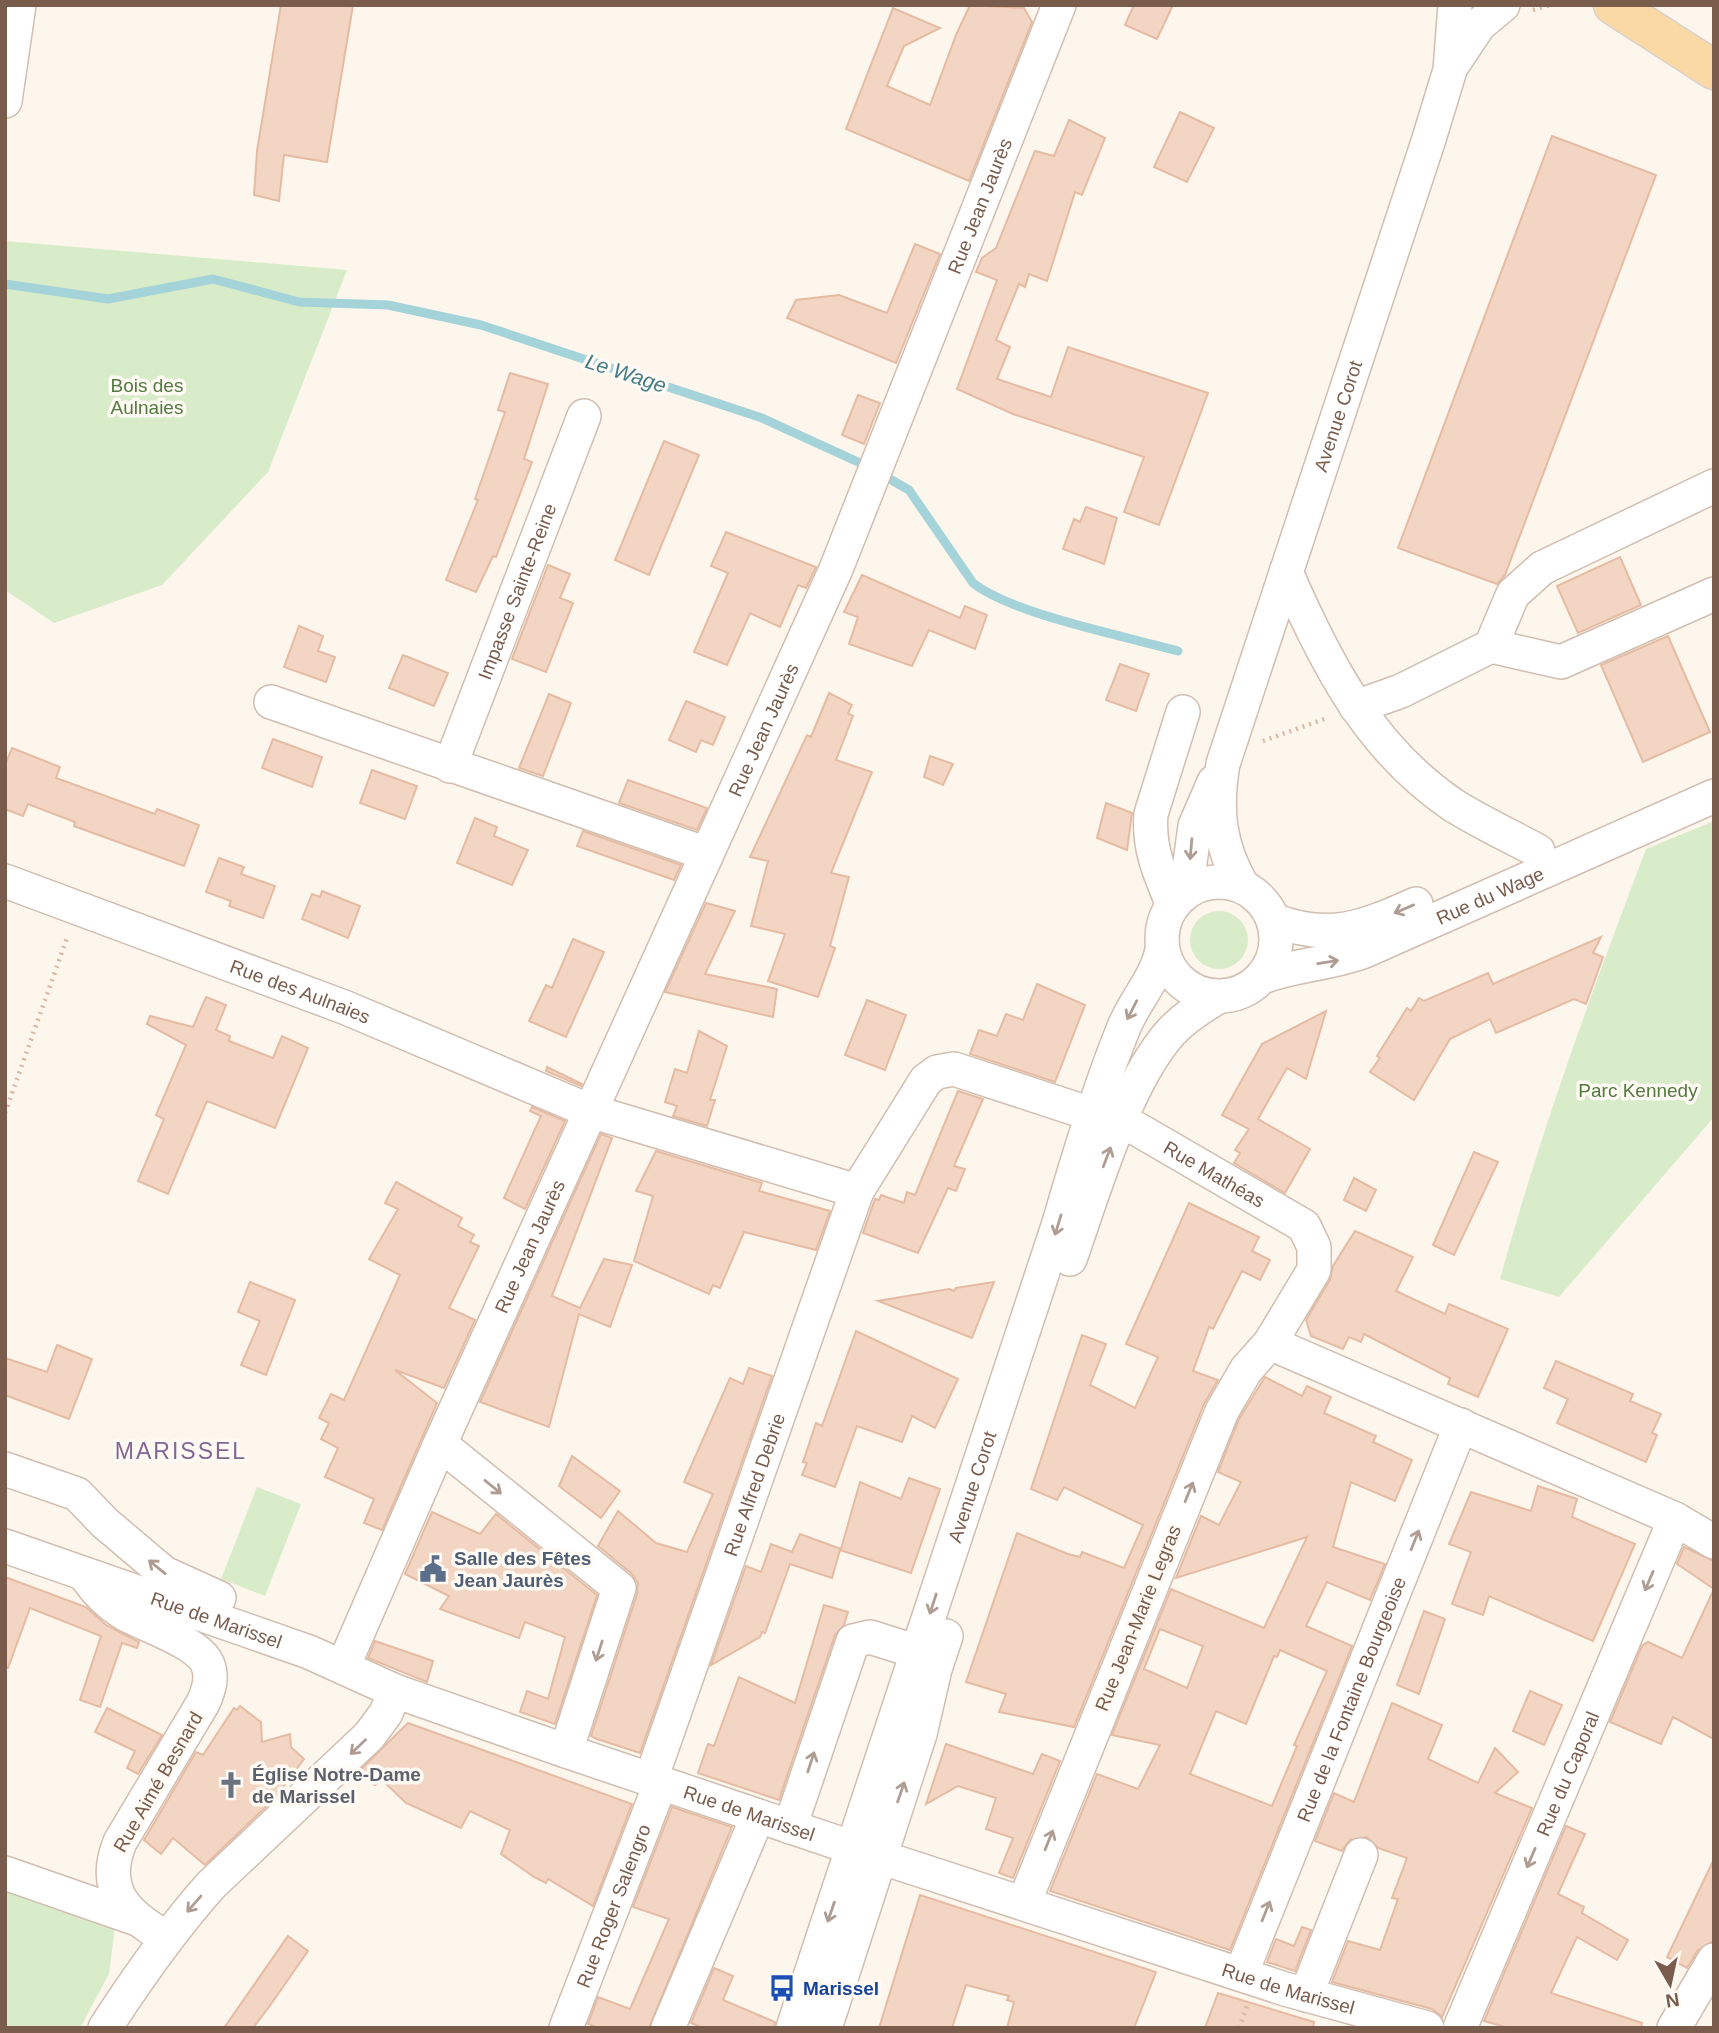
<svg xmlns="http://www.w3.org/2000/svg" width="1719" height="2033" font-family="Arial,sans-serif">
<style>
.green{fill:#d8ecc9}
.lines{fill:none;stroke-linecap:round;stroke-linejoin:round}
.stream{stroke:#a5d3da;stroke-width:9}
.building{fill:#f3d5c3;stroke:#e6bba3;stroke-width:2;fill-rule:evenodd}
.minor-casing{stroke:#d1beb0;stroke-width:36}
.major-casing{stroke:#dad1cd;stroke-width:41}
.path{stroke:#d9b8a5;stroke-width:4.5;stroke-dasharray:2 5;stroke-linecap:butt}
.minor{stroke:#fff;stroke-width:33}
.major{stroke:#fbd9a5;stroke-width:38}
.oneway{stroke:#af9d94}
.labels{text-anchor:middle;dominant-baseline:central;stroke-width:7;stroke-linejoin:round;paint-order:stroke}
.street-label{font-size:19px;fill:#7a5c4d;stroke:#fffaf3}
.park-label{font-size:19px;fill:#537a41;stroke:#fffaf3}
.service-label{font-size:19px;font-weight:bold;fill:#4e5e75;stroke:#fffaf3;text-anchor:start}
.worship-label{font-size:19px;font-weight:bold;fill:#5b616d;stroke:#fffaf3;text-anchor:start}
.transit-label{font-size:19px;font-weight:bold;fill:#164399;stroke:#fffaf3;text-anchor:start}
.water-label{font-size:21px;font-style:italic;fill:#437c86;stroke:#fffaf3}
.quarter-label{font-size:23px;letter-spacing:2px;fill:#846695;stroke:#fffaf3}
</style>
<rect width="100%" height="100%" fill="#fdf6ec"/>
<g class="green">
<path d="M5,241L347,270L268,472L162,585L54,623L5,590Z"/>
<path d="M1714,821V1117L1559,1297L1500,1279C1540,1133 1592,991 1646,849Z"/>
<circle cx="1219" cy="940" r="29"/>
<path d="M257,1487L301,1504L265,1596L221,1579Z"/>
<path d="M5,1889L115,1926L109,1974L80,2028H5Z"/>
</g>
<g class="lines">
<g class="stream">
<path d="M5,284L108,299L213,279L299,302L388,305L481,325L762,418L869,467"/>
<path d="M881,474L909,490L973,583C1012,614 1125,636 1178,651"/>
</g>
</g>
<g class="building">
<path d="M281,5H353L327,162L284,155L279,201L254,195L257,151Z"/>
<path d="M970,5L1024,8L1032,22L969,181L846,129L893,8L940,28L904,46L887,86L930,105L956,35Z"/>
<path d="M1134,5H1173L1157,39L1125,25Z"/>
<path d="M1180,112L1214,128L1187,182L1154,167Z"/>
<path d="M1069,120L1105,138L1082,195L1075,192L1047,281L1029,274L1025,287L1019,284L996,340L1010,347L997,379L1051,397L1068,347L1208,393L1159,525L1124,512L1144,457L1013,414L957,389L997,280L976,272L982,258L996,248L1035,151L1054,156Z"/>
<path d="M1552,136L1656,175L1505,575L1497,584L1398,548Z"/>
<path d="M915,244L940,254L896,363L787,318L796,300L839,295L887,313Z"/>
<path d="M510,373L548,384L524,459L532,462L496,557L493,556L476,592L446,580L478,500L475,499L505,412L498,410Z"/>
<path d="M858,395L880,403L864,444L842,435Z"/>
<path d="M664,441L699,455L649,575L615,560Z"/>
<path d="M1086,507L1117,518L1104,564L1063,549L1074,519L1080,522Z"/>
<path d="M726,532L816,567L806,588L798,585L780,627L750,613L727,665L694,652L728,573L711,566Z"/>
<path d="M1620,557L1641,605L1578,633L1557,586Z"/>
<path d="M548,565L570,574L560,598L573,603L546,672L512,659Z"/>
<path d="M862,575L960,618L965,606L987,615L975,649L929,630L912,666L849,644L858,617L844,612Z"/>
<path d="M299,626L323,636L318,651L335,657L326,682L284,667Z"/>
<path d="M1668,636L1710,732L1643,762L1601,665Z"/>
<path d="M403,655L448,673L434,706L389,688Z"/>
<path d="M1120,664L1149,674L1136,711L1106,700Z"/>
<path d="M829,693L852,705L848,713L853,716L836,760L872,772L831,873L849,877L830,946L835,948L818,997L768,981L785,934L751,926L768,861L750,857L807,735L811,737Z"/>
<path d="M549,694L571,703L543,776L519,768Z"/>
<path d="M686,701L725,717L713,745L701,740L696,752L669,740Z"/>
<path d="M273,739L322,757L312,787L262,768Z"/>
<path d="M12,748L60,767L56,778L155,814L157,809L199,825L184,866L74,826L75,822L28,804L23,816L5,809V765Z"/>
<path d="M930,756L953,764L943,785L924,777Z"/>
<path d="M372,770L417,786L405,819L360,803Z"/>
<path d="M628,780L707,808L697,830L619,803Z"/>
<path d="M1106,803L1132,813L1127,850L1097,838Z"/>
<path d="M475,818L497,827L494,836L528,850L512,885L457,863Z"/>
<path d="M583,831L681,865L674,880L577,846Z"/>
<path d="M219,858L244,867L241,874L275,886L263,918L229,906L231,901L206,892Z"/>
<path d="M322,891L360,906L348,938L302,919L312,894L320,897Z"/>
<path d="M706,903L735,911L705,974L777,989L773,1017L665,992Z"/>
<path d="M1601,937L1593,953L1603,957L1586,1004L1574,999L1496,1033L1490,1019L1450,1039L1414,1100L1370,1072L1380,1058L1377,1056L1407,1008L1411,1011L1419,998L1424,1001L1488,973L1493,984Z"/>
<path d="M573,939L604,952L566,1037L529,1021L546,985L552,988Z"/>
<path d="M1037,984L1085,1005L1055,1082L970,1054L979,1030L997,1036L1006,1014L1023,1020Z"/>
<path d="M206,997L226,1005L216,1030L230,1036L229,1041L273,1058L282,1036L308,1048L275,1128L207,1101L168,1194L138,1181L164,1119L156,1115L186,1045L147,1024L150,1016L193,1027Z"/>
<path d="M867,1000L906,1015L885,1070L845,1055Z"/>
<path d="M1326,1011L1306,1079L1287,1068L1258,1119L1310,1149L1285,1193L1234,1163L1240,1153L1235,1150L1249,1129L1222,1115L1262,1044Z"/>
<path d="M699,1031L727,1046L710,1100H715L707,1126L673,1116L677,1106L665,1102L675,1069L687,1073Z"/>
<path d="M547,1067L582,1084L581,1086L546,1071Z"/>
<path d="M958,1091L983,1099L954,1166L965,1169L956,1191L948,1188L918,1253L863,1233L875,1199L879,1200L881,1195L904,1203L907,1192L915,1195Z"/>
<path d="M532,1107L565,1121L525,1209L504,1198L541,1116L530,1111Z"/>
<path d="M601,1134L612,1138L552,1296L580,1308L604,1259L632,1265L610,1327L579,1314L549,1427L480,1402Z"/>
<path d="M656,1151L762,1183L759,1191L830,1211L816,1250L744,1232L720,1288L713,1285L709,1294L634,1261L653,1196L636,1191Z"/>
<path d="M1474,1152L1498,1162L1454,1255L1433,1245Z"/>
<path d="M1354,1178L1376,1190L1366,1211L1344,1200Z"/>
<path d="M396,1182L462,1218L458,1226L474,1235L470,1242L479,1246L449,1308L475,1320L444,1388L395,1370L437,1403L382,1530L364,1523L374,1499L325,1477L338,1448L321,1439L329,1423L319,1418L331,1394L344,1400L400,1275L369,1259L398,1209L385,1203Z"/>
<path d="M1189,1203L1259,1237L1252,1251L1270,1260L1260,1280L1242,1271L1213,1329L1209,1327L1193,1371L1218,1380L1204,1404L1074,1727L999,1712L1006,1694L966,1682L1017,1533L1068,1554L1080,1557L1082,1552L1124,1568L1143,1525L1064,1487L1057,1500L1031,1489L1082,1335L1106,1344L1090,1385L1135,1408L1158,1357L1126,1344Z"/>
<path d="M1355,1231L1413,1257L1396,1291L1445,1314L1449,1304L1508,1329L1478,1397L1448,1384L1450,1378L1364,1334L1361,1342L1349,1337L1343,1349L1311,1336L1306,1320L1330,1280L1333,1266Z"/>
<path d="M250,1282L295,1300L266,1375L241,1365L260,1321L238,1312Z"/>
<path d="M994,1282L972,1338L878,1301L949,1289L954,1291L956,1288Z"/>
<path d="M856,1331L958,1379L935,1428L912,1416L902,1442L857,1426L835,1487L802,1475L807,1463L803,1462L816,1423L822,1426Z"/>
<path d="M57,1345L92,1359L69,1419L5,1395V1358L47,1372Z"/>
<path d="M1556,1361L1633,1394L1630,1401L1661,1414L1652,1433L1657,1435L1646,1462L1557,1423L1568,1399L1544,1388Z"/>
<path d="M749,1368L772,1376L640,1753L597,1739L591,1736L637,1594L638,1583L631,1573L598,1546L618,1511L656,1543L687,1552L713,1494L684,1482L730,1378L743,1384Z"/>
<path d="M1265,1377L1302,1396L1307,1386L1331,1397L1324,1413L1376,1436L1373,1442L1412,1460L1395,1501L1351,1482L1333,1547L1385,1564L1370,1600L1327,1582L1306,1626L1352,1646L1230,1950L1050,1891L1097,1774L1138,1789L1160,1745L1112,1735L1171,1589L1264,1628L1307,1537L1176,1578L1201,1516L1219,1525L1241,1482L1218,1472L1239,1419ZM1160,1629L1203,1646L1187,1688L1144,1669ZM1280,1650L1327,1671L1294,1745L1297,1746L1272,1806L1190,1774L1216,1711L1246,1724L1274,1656L1277,1657Z"/>
<path d="M572,1456L620,1491L601,1518L559,1486Z"/>
<path d="M909,1478L940,1489L911,1573L840,1550L832,1578L790,1564L765,1633L762,1632L760,1637L711,1665L746,1566L761,1572L771,1544L792,1552L800,1534L841,1549L860,1482L901,1499Z"/>
<path d="M1538,1486L1577,1499L1572,1517L1635,1544L1593,1641L1489,1596L1483,1615L1452,1604L1471,1552L1449,1544L1471,1492L1531,1511Z"/>
<path d="M432,1512L480,1534L496,1514L597,1595L555,1724L520,1712L527,1691L548,1699L565,1637L525,1622L519,1638L440,1609L449,1596L405,1574Z"/>
<path d="M1684,1547L1714,1561V1739L1673,1717L1661,1744L1610,1722L1642,1646L1648,1642L1682,1658L1714,1589L1677,1564Z"/>
<path d="M5,1577L86,1607L106,1625L139,1642L137,1648L122,1643L100,1707L80,1700L101,1636L30,1608L8,1668L5,1667Z"/>
<path d="M824,1605L848,1612L844,1625L835,1635L779,1800L698,1773L708,1744L714,1746L739,1677L795,1703Z"/>
<path d="M1424,1611L1445,1619L1419,1694L1397,1685Z"/>
<path d="M375,1641L433,1661L427,1682L368,1658Z"/>
<path d="M1530,1691L1562,1705L1544,1745L1513,1731Z"/>
<path d="M1392,1703L1442,1725L1428,1759L1478,1783L1495,1748L1518,1772L1495,1793L1532,1808L1442,2017L1432,2009L1332,1982L1348,1941L1380,1950L1398,1899L1392,1898L1407,1858L1378,1848L1367,1837L1350,1840L1342,1851L1315,1841L1334,1793L1354,1802Z"/>
<path d="M240,1706L261,1722L262,1742L290,1734L291,1747L304,1759L275,1798L205,1865L173,1838L161,1854L144,1840L196,1752L203,1755L234,1708L237,1710Z"/>
<path d="M107,1708L162,1735L138,1774L127,1768L135,1751L95,1732Z"/>
<path d="M408,1723L632,1804L593,1906L548,1879L546,1883L534,1877L501,1854L510,1830L470,1811L461,1828L406,1803L381,1779L375,1785L356,1774Z"/>
<path d="M946,1744L1033,1774L1042,1754L1060,1761L1013,1878L999,1873L1013,1838L986,1829L996,1798L958,1786L926,1804Z"/>
<path d="M672,1807L732,1827L649,2028H599L588,2024L598,1997L630,2009L669,1919L633,1907Z"/>
<path d="M1566,1826L1585,1834L1558,1894L1584,1907L1582,1913L1628,1940L1617,1960L1577,1937L1551,1993L1642,2023L1641,2028H1509L1484,2021Z"/>
<path d="M1714,1859V1941L1698,1950L1687,1968L1667,1957Z"/>
<path d="M920,1895L1156,1972L1134,2028H1007L1014,2002L1007,2000L1009,1996L966,1985L952,2028H879Z"/>
<path d="M1302,1927L1311,1930L1295,1971L1267,1962L1276,1939L1294,1946Z"/>
<path d="M288,1936L308,1951L269,2007L253,2028H224Z"/>
<path d="M714,1968L733,1976L723,2000L775,2022L774,2028H703L691,2023Z"/>
<path d="M1218,1993L1314,2022L1313,2028H1205Z"/>
</g>
<g class="lines">
<defs>
<g id="minor">
<path d="M1453,64L1479,25L1503,5"/>
<path d="M5,101L19,5"/>
<path d="M1286,572C1325,662 1369,748 1453,805C1480,822 1510,836 1538,851"/>
<path d="M1491,646L1561,662L1714,594"/>
<path d="M271,702L707,854"/>
<path d="M1356,707L1401,691L1491,646L1513,594L1542,568L1714,486"/>
<path id="s1" d="M450,766L584,416"/>
<path id="s2" d="M5,881L344,1007L590,1111L857,1191L926,1080L937,1072L954,1069L1137,1129L1304,1226L1314,1247V1270L1270,1343L1246,1370L1222,1411L1024,1903"/>
<circle cx="1219" cy="939" r="57"/>
<path id="s3" d="M1243,887C1219,846 1215,810 1223,764L1428,142L1450,70L1455,5"/>
<path d="M1186,892L1195,826L1214,782"/>
<path d="M1173,905C1160,874 1148,848 1151,814L1183,712"/>
<path d="M1273,920C1330,942 1364,927 1416,904"/>
<path id="s4" d="M1262,977C1296,964 1333,964 1367,950L1714,796"/>
<path d="M1070,1259C1093,1194 1125,1083 1171,1032C1185,1017 1201,1007 1218,997"/>
<path d="M1270,1343L1675,1519L1714,1542"/>
<path d="M440,1444L619,1588L566,1751"/>
<path d="M5,1469L77,1494L105,1523L164,1573L219,1598"/>
<path id="s5" d="M5,1546L309,1652L395,1691L566,1751L880,1857L1285,1989L1427,2028"/>
<path d="M87,1578C97,1592 107,1603 122,1612C143,1625 193,1640 206,1661C214,1675 209,1690 203,1703L120,1842C100,1891 127,1915 165,1937"/>
<path id="s6" d="M343,1667L440,1444L836,569L1059,5"/>
<path id="s7" d="M651,1779L857,1191"/>
<path d="M790,1827L853,1641L870,1637L937,1658"/>
<path d="M5,1873L134,1918"/>
<path id="s8" d="M1241,1974L1461,1425"/>
<path d="M1306,1995L1361,1855"/>
<path d="M105,2028C138,1977 171,1930 211,1885L369,1736L386,1713L395,1691"/>
<path id="s9" d="M566,2028L661,1782"/>
<path d="M668,2028L758,1816"/>
<path id="s10" d="M793,2028L1059,1223C1078,1157 1098,1091 1124,1027C1135,1000 1156,979 1162,950"/>
<path d="M825,2028L920,1734L935,1669L946,1636"/>
<path id="s11" d="M1460,2028L1675,1519"/>
<path d="M1674,2028L1714,1960"/>
</g>
<path id="major" d="M1613,5L1714,70"/>
</defs>
<use href="#minor" class="minor-casing"/>
<use href="#major" class="major-casing"/>
<g class="path">
<path d="M1533,10L1550,5"/>
<path d="M1263,741L1327,718"/>
<path d="M5,1113L67,938"/>
<path d="M1239,2028L1247,2006"/>
</g>
<use href="#minor" class="minor"/>
<use href="#major" class="major"/>
</g>
<defs><path id="oneway-shaft" d="M-6 0H5M1.5-3L5.5 0L1.5 3" fill="none" stroke-width="1.6" stroke-linecap="round" stroke-linejoin="round" transform="scale(1.75)"/></defs>
<g class="oneway">
<use href="#oneway-shaft" transform="translate(1191 849) rotate(95)"/>
<use href="#oneway-shaft" transform="translate(1404 909) rotate(157)"/>
<use href="#oneway-shaft" transform="translate(1328 962) rotate(-9)"/>
<use href="#oneway-shaft" transform="translate(1132 1010) rotate(117)"/>
<use href="#oneway-shaft" transform="translate(1107 1157) rotate(-69)"/>
<use href="#oneway-shaft" transform="translate(1058 1225) rotate(107)"/>
<use href="#oneway-shaft" transform="translate(493 1487) rotate(39)"/>
<use href="#oneway-shaft" transform="translate(1189 1492) rotate(-68)"/>
<use href="#oneway-shaft" transform="translate(1415 1540) rotate(-68)"/>
<use href="#oneway-shaft" transform="translate(157 1567) rotate(-141)"/>
<use href="#oneway-shaft" transform="translate(1649 1581) rotate(113)"/>
<use href="#oneway-shaft" transform="translate(933 1604) rotate(108)"/>
<use href="#oneway-shaft" transform="translate(599 1651) rotate(108)"/>
<use href="#oneway-shaft" transform="translate(358 1747) rotate(136)"/>
<use href="#oneway-shaft" transform="translate(811 1762) rotate(-72)"/>
<use href="#oneway-shaft" transform="translate(901 1792) rotate(-71)"/>
<use href="#oneway-shaft" transform="translate(1049 1840) rotate(-68)"/>
<use href="#oneway-shaft" transform="translate(1531 1858) rotate(113)"/>
<use href="#oneway-shaft" transform="translate(194 1904) rotate(131)"/>
<use href="#oneway-shaft" transform="translate(1266 1911) rotate(-68)"/>
<use href="#oneway-shaft" transform="translate(831 1912) rotate(109)"/>
</g>
<defs>
<symbol id="civic-bare" viewBox="-9 -9 18 18"><path d="M-.6-6.5H3V-4.5H.6V-3L4-1V1h2V6H-6V1h2V-1L-.6-3ZM-1.2 2.5V6h2.4V2.5Z" fill="#5c6f8a" stroke="#fffaf3" stroke-width="2.5" paint-order="stroke"/></symbol>
<symbol id="church-bare" viewBox="-9 -9 18 18"><path d="M-1.2-6h2.4v3.5h3.3v2.4h-3.3V6h-2.4V-.1h-3.3v-2.4h3.3Z" fill="#6b7280" stroke="#fffaf3" stroke-width="2.5" paint-order="stroke"/></symbol>
<symbol id="bus-bare" viewBox="-9 -9 18 18"><path d="M-5-6H5V4H4V6H2V4H-2V6H-4V4H-5ZM-3.5-4V0h7V-4ZM-3.5 1.2v1.5H-2V1.2ZM2 1.2v1.5H3.5V1.2Z" fill="#1a4fb4" stroke="#fffaf3" stroke-width="2.5" paint-order="stroke"/></symbol>
</defs>
<g fill-rule="evenodd">
<use href="#civic-bare" x="414" y="1550" width="38" height="38"/>
<use href="#church-bare" x="212" y="1766" width="38" height="38"/>
<use href="#bus-bare" x="763" y="1969" width="38" height="38"/>
</g>
<g class="labels">
<g class="street-label">
<text stroke="none"><textPath href="#s6" startOffset="1594">Rue Jean Jaurès</textPath></text>
<text stroke="none"><textPath href="#s3" startOffset="494">Avenue Corot</textPath></text>
<text stroke="none"><textPath href="#s1" startOffset="187">Impasse Sainte-Reine</textPath></text>
<text stroke="none"><textPath href="#s6" startOffset="1027">Rue Jean Jaurès</textPath></text>
<text stroke="none"><textPath href="#s4" startOffset="243">Rue du Wage</textPath></text>
<text stroke="none"><textPath href="#s2" startOffset="315">Rue des Aulnaies</textPath></text>
<text stroke="none"><textPath href="#s2" startOffset="1351">Rue Mathéas</textPath></text>
<text stroke="none"><textPath href="#s6" startOffset="460">Rue Jean Jaurès</textPath></text>
<text stroke="none"><textPath href="#s7" startOffset="312">Rue Alfred Debrie</textPath></text>
<text stroke="none"><textPath href="#s10" startOffset="570">Avenue Corot</textPath></text>
<text transform="translate(1138 1618) rotate(-68)">Rue Jean-Marie Legras</text>
<text stroke="none"><textPath href="#s5" startOffset="224">Rue de Marissel</textPath></text>
<text stroke="none"><textPath href="#s8" startOffset="296">Rue de la Fontaine Bourgeoise</textPath></text>
<text stroke="none"><textPath href="#s11" startOffset="276">Rue du Caporal</textPath></text>
<text transform="translate(158 1782) rotate(-60)">Rue Aimé Besnard</text>
<text stroke="none"><textPath href="#s5" startOffset="791">Rue de Marissel</textPath></text>
<text stroke="none"><textPath href="#s9" startOffset="131">Rue Roger Salengro</textPath></text>
<text stroke="none"><textPath href="#s5" startOffset="1358">Rue de Marissel</textPath></text>
</g>
<g class="park-label">
<text x="147" y="385">Bois des<tspan x="147" dy="22">Aulnaies</tspan></text>
<text x="1638" y="1090">Parc Kennedy</text>
</g>
<g class="service-label">
<text x="454" y="1558">Salle des Fêtes<tspan x="454" dy="22">Jean Jaurès</tspan></text>
</g>
<g class="worship-label">
<text x="252" y="1774">Église Notre-Dame<tspan x="252" dy="22">de Marissel</tspan></text>
</g>
<g class="transit-label">
<text x="803" y="1988">Marissel</text>
</g>
<g class="water-label">
<text transform="translate(626 373) rotate(18)">Le Wage</text>
</g>
<g class="quarter-label">
<text x="181" y="1451">MARISSEL</text>
</g>
</g>
<rect width="1719" height="2033" fill="none" stroke="#7a5c4d" stroke-width="14"/>
<g transform="translate(1670 1984) rotate(171)" stroke="#fffaf3" stroke-width="5" paint-order="stroke">
<path d="M0-5L12 26L0 18L-12 26Z" fill="#7a5c4d"/>
<text y="-10" font-size="19" font-weight="bold" text-anchor="middle" fill="#7a5c4d">N</text>
</g>
</svg>
